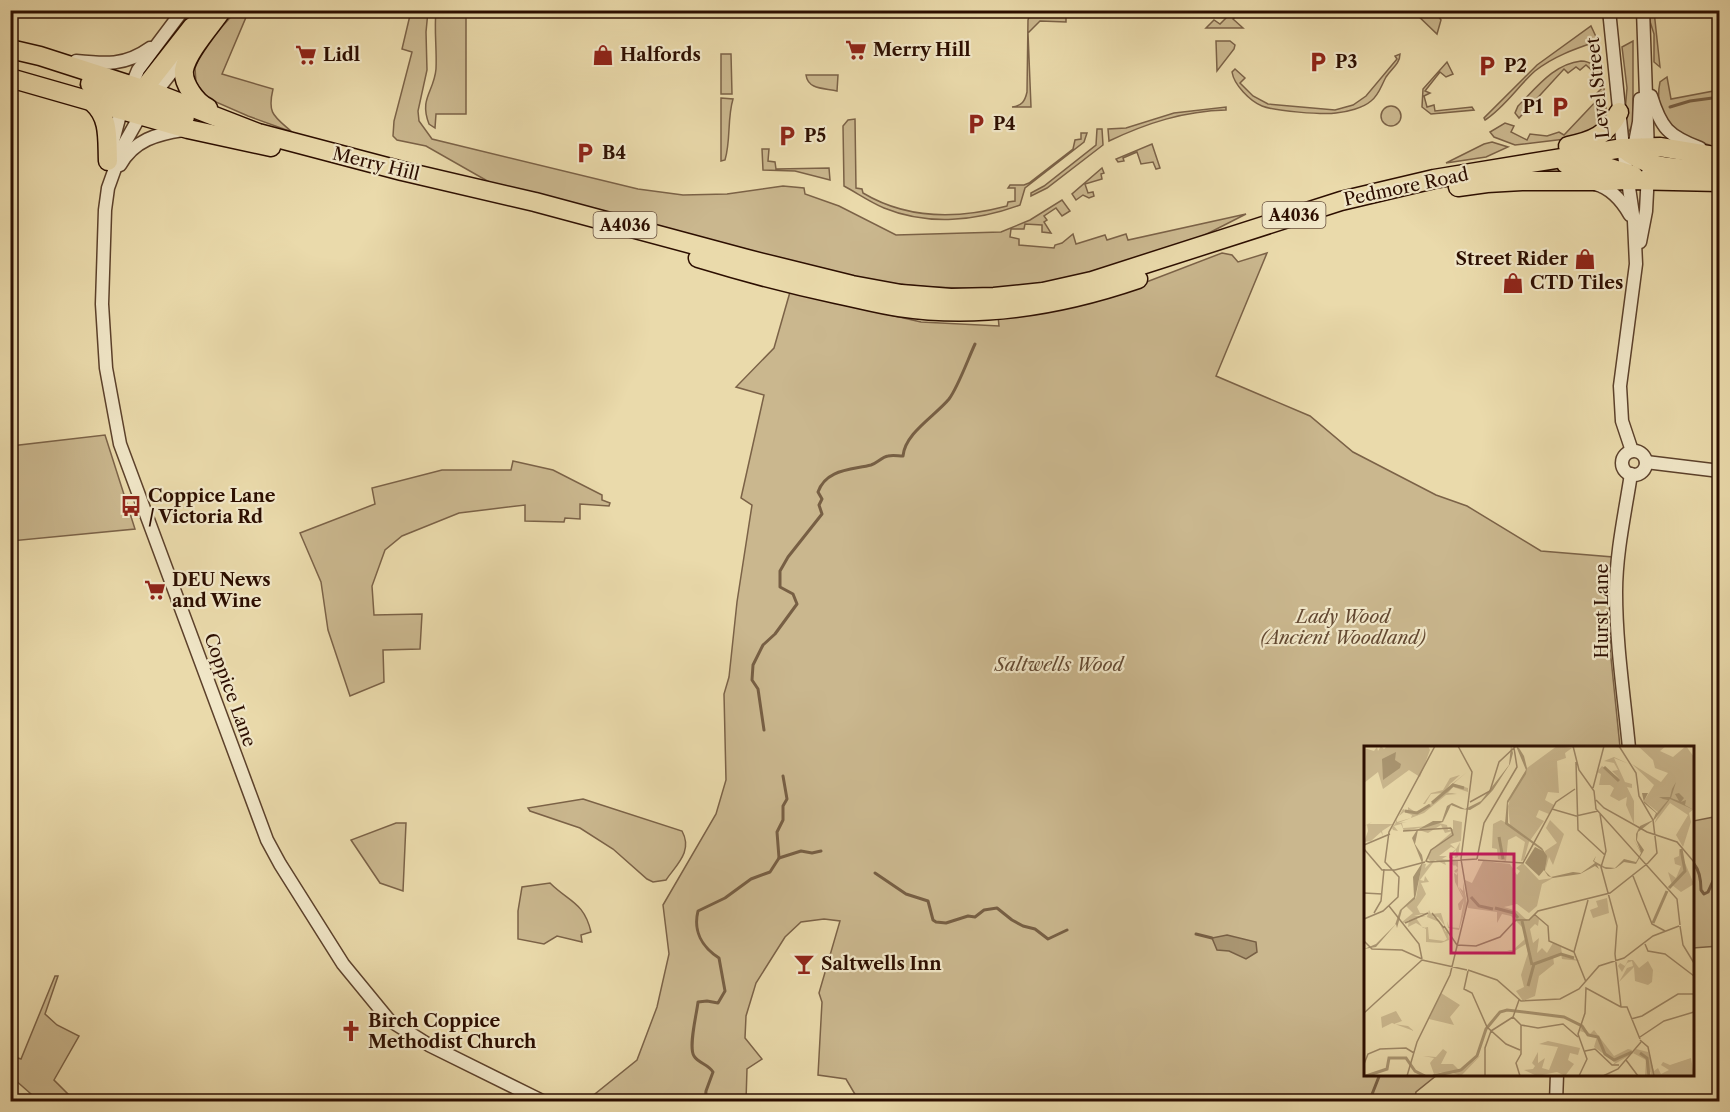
<svg xmlns="http://www.w3.org/2000/svg" width="1730" height="1112" font-family="'Libre Caslon Text',serif">
<style>
.green{fill:#cab78e;stroke:#7b6247;stroke-width:1.5}
.water{fill:#a99571;stroke:#775f44;stroke-width:1.5}
.lines{fill:none;stroke-linecap:round;stroke-linejoin:round}
.stream{stroke:#775f44;stroke-width:3}
.minor-casing{stroke:#5c412b;stroke-width:15}
.highway-casing{stroke:#2c0e00;stroke-width:21}
.minor{stroke:#f1e7c8;stroke-width:12}
.highway{stroke:#eadaab;stroke-width:18}
.labels{text-anchor:middle;dominant-baseline:central;stroke-width:4.5;stroke-linejoin:round;paint-order:stroke}
.shield{fill:#f1e7c8;stroke:#674f3c;stroke-width:1.5}
.shield-label{font-size:16px;font-weight:bold;fill:#2c0e00}
.poi-label{font-size:18px;font-weight:bold;fill:#2c0e00;stroke:#f1e7c8;text-anchor:start}
.street-label{font-size:18px;fill:#2c0e00;stroke:#f1e7c8}
.park-label{font-size:18px;font-style:italic;fill:#634932;stroke:#f1e7c8}
.inset-river{fill:none;stroke:#a99571;stroke-width:3}
.inset-road{fill:none;stroke:#9e8867;stroke-width:1.5}
.view{fill:#c2185b;fill-opacity:0.15;stroke:#c2185b;stroke-width:3}
.inset-edge{fill:none;stroke:#2c0e00;stroke-width:3}
</style>
<rect width="100%" height="100%" fill="#eadaab"/>
<filter id="stains"><feTurbulence type="fractalNoise" baseFrequency=".00333" numOctaves="4"/><feColorMatrix values="0 0 0 0 .2 0 0 0 0 .09 0 0 0 0 .02 0 0 0 .5 -.17"/></filter>
<radialGradient id="worn" r=".72"><stop offset=".6" stop-color="#630" stop-opacity="0"/><stop offset="1" stop-color="#630" stop-opacity=".3"/></radialGradient>
<g class="green">
<path d="M1031,10L1066,11V22L1040,21L1028,33L1031,107H1012C1022,106 1025,101 1027,92L1028,20Z"/>
<path d="M236,11H255L251,16L247,15L222,74L273,89C267,114 274,116 292,132L248,116L209,99L196,83L195,68L203,48Z"/>
<path d="M411,11H428L426,32L427,70L418,111L419,121L432,139L638,189L683,195L727,194L783,186L804,188L805,194L839,206L896,235L1001,232L1030,220L1062,200L1070,211L1062,216L1056,208L1044,216L1047,220L1044,222L1051,233L1042,232V225L1025,224L1024,229H1011L1010,237L1019,239V245L1054,248L1055,245L1062,243L1073,234L1076,244L1105,235L1107,240L1126,234L1128,240L1246,214L1197,239L1064,280L994,289L929,287L878,282L810,267L773,256L634,224L505,191L426,146L397,140L393,136L394,121L412,52L402,49Z"/>
<path d="M436,11H450L451,14H466V114H436L435,128L429,124C419,98 434,92 436,69C437,49 434,30 436,11Z"/>
<path d="M1413,11H1435L1441,20L1437,34Z"/>
<path d="M1654,11L1660,67L1654,62V34L1648,15L1649,12Z"/>
<path d="M1231,13L1235,17L1233,19L1243,28H1206L1214,20L1220,24Z"/>
<path d="M1591,26L1598,41C1575,49 1554,56 1535,71C1518,86 1505,107 1485,120L1484,118L1537,65Z"/>
<path d="M1216,41H1230L1235,45L1234,49L1217,71Z"/>
<path d="M1633,41V124L1628,133L1625,112L1627,88L1622,47Z"/>
<path d="M721,54H731L732,94H721Z"/>
<path d="M1400,54C1400,64 1391,69 1386,77C1381,86 1379,95 1371,101C1363,108 1347,112 1336,113C1323,115 1274,111 1262,106C1250,101 1234,85 1232,72L1235,69L1245,78L1240,83L1253,96L1268,104L1335,110L1353,105L1366,96L1397,59L1395,56Z"/>
<path d="M1581,61C1608,62 1604,99 1607,118L1582,137L1515,145L1494,137L1490,132L1505,123L1514,126L1511,132L1527,140L1530,134L1547,136L1559,132L1564,135L1600,97L1597,93L1601,89L1594,83L1599,77L1586,65L1580,70L1576,67L1568,73L1564,69L1519,118L1515,113L1518,106C1537,87 1554,64 1581,61Z"/>
<path d="M1447,62L1453,74L1446,77L1440,72L1425,91L1430,93L1424,96L1427,107L1434,105L1435,111L1472,107L1474,110L1431,114L1422,107L1423,89Z"/>
<path d="M806,75H838L837,91C825,88 808,90 806,75Z"/>
<path d="M1667,77L1671,99L1719,90V148C1687,139 1651,124 1660,82Z"/>
<path d="M721,98L733,99C727,119 731,140 725,160L721,161Z"/>
<circle cx="1391" cy="116" r="10"/>
<path d="M1226,107V110C1184,111 1147,123 1109,141L1108,129L1126,128L1174,113Z"/>
<path d="M855,119L856,188L862,189L863,193C908,220 958,219 1007,206L1008,202L1015,201V188H1008L1010,185H1024L1029,183L1073,149L1075,140L1081,139V133H1087L1084,142L1025,188L1020,205C977,221 928,226 884,208C870,202 857,193 844,186L843,126L848,120Z"/>
<path d="M1097,129H1102L1103,145L1047,188L1031,196V193L1044,186L1096,145Z"/>
<path d="M1492,142L1508,147L1486,157L1446,163L1484,144Z"/>
<path d="M1152,144L1160,168L1156,169L1153,162L1141,164L1137,152L1123,158L1124,161L1118,162L1116,159Z"/>
<path d="M762,149H769L768,161L775,162L776,169L829,168L830,180L795,171L763,170Z"/>
<path d="M1102,168L1104,173L1101,174L1102,179L1085,184L1088,193L1093,192L1094,196L1089,198L1083,195L1076,200L1072,194Z"/>
<path d="M1222,253L1232,255L1238,262L1267,253L1216,376L1310,416L1353,452L1436,495L1467,506L1541,551L1613,557L1610,648L1620,747L1366,748V1074L1437,1075L1416,1092L1414,1101H855L856,1096L846,1079L818,1075L822,1002L819,993L840,921L824,919L801,922L785,937L756,983L746,1016L745,1038L762,1059L747,1069L746,1101L585,1102L637,1060L657,1007L669,954L663,905L716,814L726,780L724,694L729,677L737,602L752,505L741,498L764,395L736,387L774,348L790,292L921,322L999,326L998,316L1136,286Z"/>
<path d="M105,435L135,529L11,541V446Z"/>
<path d="M513,461L553,470L602,495V500L610,503L609,506L580,504V519L565,518L564,522L525,521V505L459,513L402,536L385,550L372,586L374,615L422,614L420,649L383,650L384,682L350,696L328,630L321,582L300,533L375,504L372,488L442,470H511Z"/>
<path d="M583,799L682,831C693,851 677,864 666,880L653,882L647,879L613,849L580,828L530,811L528,808Z"/>
<path d="M1719,816V946L1693,948V821Z"/>
<path d="M396,823H406L403,891L380,883L351,840Z"/>
<path d="M550,883C569,902 584,902 591,932L581,935L582,942L557,936L544,944L518,939V911L522,887Z"/>
<path d="M55,976H58L45,1014L57,1025L79,1036L54,1080L75,1101H39L14,1079L15,1057L21,1059Z"/>
</g>
<path class="water" d="M1227,935L1256,942L1257,952L1246,959L1229,951L1217,950L1212,938Z"/>
<g class="lines">
<g class="stream">
<path d="M1670,107L1690,101L1720,97"/>
<path d="M764,730L758,689L752,680L753,665L763,645L775,634L797,604L793,594L780,587V571L788,557L822,514L819,505L822,499L818,492C826,469 851,470 871,465C877,463 882,457 888,456C893,455 898,456 903,456C905,433 935,416 949,399C958,387 968,359 975,344"/>
<path d="M779,858L777,832L783,820V806L787,799L783,776"/>
<path d="M1692,866L1694,864C1700,871 1701,881 1701,890L1704,894L1708,892L1714,879L1720,880"/>
<path d="M875,873L906,894L928,901L933,920L936,922L946,923L968,916L975,917L984,910L997,908L1012,920L1023,926L1035,929L1048,939L1067,930"/>
<path d="M1196,934L1212,938"/>
<path d="M705,1102L706,1091L713,1072C708,1064 698,1063 694,1056C688,1047 697,1013 698,1002L707,1001L718,1003L725,991L719,958C702,947 693,931 698,911L725,898L751,879L770,872L779,858L801,851L812,853L821,851"/>
<path d="M1369,1102L1380,1074"/>
</g>
<defs>
<g id="minor">
<path d="M1609,10L1623,148L1634,221L1636,264L1620,386L1622,421L1632,451"/>
<path d="M1643,10L1648,153"/>
<path d="M185,55L155,93L140,116L123,146L108,188L105,210L102,304L106,368L120,444L267,840L280,864L343,964L389,1020L429,1045L544,1102"/>
<path d="M76,61C105,64 125,66 150,48"/>
<path d="M1651,96C1661,128 1668,136 1700,148"/>
<path d="M112,145L121,111L138,70L183,10"/>
<path d="M1633,153L1639,122L1640,99"/>
<path d="M120,165C134,140 157,134 183,130"/>
<path d="M1595,184C1611,188 1622,201 1630,215"/>
<path d="M1640,242L1646,211L1648,173"/>
<circle cx="1634" cy="463" r="12"/>
<path d="M1646,462L1720,471"/>
<path d="M1629,748C1624,696 1616,644 1616,592C1616,553 1625,513 1631,474"/>
<path d="M1556,1102L1557,1074"/>
</g>
<g id="highway">
<path d="M10,49L40,56L155,93L258,133L402,171L535,202L747,259L852,285L901,294L951,298L994,297L1043,292L1092,281L1341,201L1434,179L1623,148L1660,147L1720,157"/>
<path d="M10,78L188,129L271,147"/>
<path d="M90,84L126,97L137,112"/>
<path d="M131,86C142,107 164,110 185,117"/>
<path d="M138,96L192,27L216,10"/>
<path d="M93,103C110,118 107,140 108,161"/>
<path d="M208,108C200,104 196,100 191,92C187,86 183,78 184,70C187,52 212,25 222,10"/>
<path d="M1568,146C1593,141 1607,135 1619,112"/>
<path d="M1623,148C1646,169 1676,168 1706,170"/>
<path d="M1566,164L1604,166L1633,175"/>
<path d="M1458,187L1487,183L1522,181H1605L1627,180L1720,182"/>
<path d="M698,258C744,272 789,284 836,294C857,298 878,304 899,307C979,319 1062,305 1138,279"/>
</g>
</defs>
<use href="#minor" class="minor-casing"/>
<use href="#highway" class="highway-casing"/>
<use href="#minor" class="minor"/>
<use href="#highway" class="highway"/>
</g>
<defs>
<symbol id="supermarket-bare" viewBox="-9 -9 18 18"><path d="M-6-5.5h2.5l.6 2H6L4.5 2H-2.5L-4.4-4H-6ZM-1.5 3.2a1.3 1.3 0 1 0 .1 0ZM3 3.2a1.3 1.3 0 1 0 .1 0Z" fill="#8f2418" stroke="#f1e7c8" stroke-width="2.5" paint-order="stroke"/></symbol>
<symbol id="shop-bare" viewBox="-9 -9 18 18"><path d="M-5-2.5h2.3a2.7 3.5 0 0 1 5.4 0H5L5.5 6h-11ZM-1.5-2.5h3a1.5 2.3 0 0 0-3 0Z" fill="#8f2418" stroke="#f1e7c8" stroke-width="2.5" paint-order="stroke"/></symbol>
<symbol id="parking-bare" viewBox="-9 -9 18 18"><path d="M-3.5-5.5H1a3.5 3.5 0 0 1 0 7H-1V5.5H-3.5ZM-1-3.4V-.6H.8a1.4 1.4 0 0 0 0-2.8Z" fill="#8f2418" stroke="#f1e7c8" stroke-width="2.5" paint-order="stroke"/></symbol>
<symbol id="bus-bare" viewBox="-9 -9 18 18"><path d="M-5-6H5V4H4V6H2V4H-2V6H-4V4H-5ZM-3.5-4V0h7V-4ZM-3.5 1.2v1.5H-2V1.2ZM2 1.2v1.5H3.5V1.2Z" fill="#8f2418" stroke="#f1e7c8" stroke-width="2.5" paint-order="stroke"/></symbol>
<symbol id="bar-bare" viewBox="-9 -9 18 18"><path d="M-6-5H6L.8 .8V4.5H3.5V6h-7V4.5H-.8V.8Z" fill="#8f2418" stroke="#f1e7c8" stroke-width="2.5" paint-order="stroke"/></symbol>
<symbol id="church-bare" viewBox="-9 -9 18 18"><path d="M-1.2-6h2.4v3.5h3.3v2.4h-3.3V6h-2.4V-.1h-3.3v-2.4h3.3Z" fill="#8f2418" stroke="#f1e7c8" stroke-width="2.5" paint-order="stroke"/></symbol>
</defs>
<g fill-rule="evenodd">
<use href="#supermarket-bare" x="841" y="35" width="30" height="30"/>
<use href="#supermarket-bare" x="291" y="40" width="30" height="30"/>
<use href="#shop-bare" x="588" y="40" width="30" height="30"/>
<use href="#parking-bare" x="1303" y="47" width="30" height="30"/>
<use href="#parking-bare" x="1472" y="51" width="30" height="30"/>
<use href="#parking-bare" x="1545" y="92" width="30" height="30"/>
<use href="#parking-bare" x="961" y="109" width="30" height="30"/>
<use href="#parking-bare" x="772" y="121" width="30" height="30"/>
<use href="#parking-bare" x="570" y="138" width="30" height="30"/>
<use href="#shop-bare" x="1570" y="244" width="30" height="30"/>
<use href="#shop-bare" x="1498" y="268" width="30" height="30"/>
<use href="#bus-bare" x="116" y="491" width="30" height="30"/>
<use href="#supermarket-bare" x="140" y="575" width="30" height="30"/>
<use href="#bar-bare" x="789" y="949" width="30" height="30"/>
<use href="#church-bare" x="336" y="1016" width="30" height="30"/>
</g>
<g class="labels">
<g class="shield">
<rect x="1262.5" y="202" width="63" height="26" rx="4.5"/>
<rect x="593.5" y="212" width="63" height="26" rx="4.5"/>
</g>
<g class="shield-label">
<text x="1294" y="215">A4036</text>
<text x="625" y="225">A4036</text>
</g>
<g class="poi-label">
<text x="873" y="50">Merry Hill</text>
<text x="323" y="55">Lidl</text>
<text x="620" y="55">Halfords</text>
<text x="1335" y="62">P3</text>
<text x="1504" y="66">P2</text>
<text x="1543" y="107" text-anchor="end">P1</text>
<text x="993" y="124">P4</text>
<text x="804" y="136">P5</text>
<text x="602" y="153">B4</text>
<text x="1568" y="259" text-anchor="end">Street Rider</text>
<text x="1530" y="283">CTD Tiles</text>
<text x="148" y="496">Coppice Lane<tspan x="148" dy="21">/ Victoria Rd</tspan></text>
<text x="172" y="580">DEU News<tspan x="172" dy="21">and Wine</tspan></text>
<text x="821" y="964">Saltwells Inn</text>
<text x="368" y="1021">Birch Coppice<tspan x="368" dy="21">Methodist Church</tspan></text>
</g>
<g class="street-label">
<text transform="translate(1598 88) rotate(-96)">Level Street</text>
<text transform="translate(376 164) rotate(14)">Merry Hill</text>
<text transform="translate(1406 187) rotate(-12)">Pedmore Road</text>
<text transform="translate(1602 611) rotate(-90)">Hurst Lane</text>
<text transform="translate(230 690) rotate(70)">Coppice Lane</text>
</g>
<g class="park-label">
<text x="1343" y="617">Lady Wood<tspan x="1343" dy="21">(Ancient Woodland)</tspan></text>
<text x="1059" y="665">Saltwells Wood</text>
</g>
</g>
<g transform="translate(1364 746)">
<rect width="330" height="330" fill="#eadaab"/>
<path d="M17,0L20,3L23,0H64L66,4L56,31L45,24L19,43L14,26L0,37V2L10,5L13,1L14,5ZM193,0L208,2L201,7L202,12L193,15L195,47L184,46L181,54L190,59L185,68L175,64L172,71L180,75L165,96L160,114L157,115L161,96L152,90L144,94L142,115L134,113L133,103L128,102L129,78L137,74L146,79L144,60L148,47L163,22ZM274,0H302L296,5L309,11L322,0L330,11V63L325,67L327,76L319,101L312,89L324,69L306,57L290,78L295,67L280,55L290,39L268,18L297,36L304,27L291,22L289,14ZM250,11L265,18L250,12L261,36L268,38V42L263,41L270,55V78L262,59L263,51L255,55L246,50L250,42L246,39H235L237,28L233,26L238,20L255,32L248,25L254,24L250,17L240,15ZM103,26L89,38L104,42V46L89,41L84,47H88L93,48L82,49L60,67L34,77L43,76L38,77L39,82L65,80L40,85L37,78L30,80L34,85L29,84L28,82L30,79L31,78L33,73V76L47,72L48,69L40,66L35,70L39,63L44,65V61L51,66L63,61L79,47L67,48L61,58H59L67,47L79,44L86,32L96,29L86,38L79,49L88,38ZM89,74L98,76L97,95L86,98L92,103L96,96L94,111L91,112L92,104L86,110L91,112H85V109L92,103L87,101L75,110H83L78,113L87,114L89,118L88,115H94V141L100,151L95,141L99,145V136L103,157L95,184L84,182L83,175L85,181L95,182L100,154L97,164H95L94,158L99,152L91,136L90,127L93,129L94,125L92,127L90,125L94,122L91,119L90,120L86,116H81L82,119L71,114L56,134L60,135L61,130L65,136L57,137L62,148L53,161L56,167H63L50,170H62L52,172L59,182L64,181L65,193L80,195L83,193L75,176L63,171L65,164L67,168L77,167L81,180L74,171L68,170L75,174L82,186L84,184L85,194L77,197L62,196V183L52,177L44,181L45,174L40,177L38,176L49,167L42,160L52,152L58,117L62,118L61,122L67,116L63,112L67,104L89,85L81,87L77,79L64,87L55,84L71,76L83,79L84,84L89,83ZM186,74L200,88L189,119L185,111L182,122L181,105L193,97L182,82ZM8,76L5,78H29L18,85L19,90L17,86L7,95L0,96L4,85L3,79L0,80ZM315,103L330,138L317,146L308,139L304,126L312,132L317,120L311,118L310,112L315,110ZM119,115L146,118L153,129L156,125L152,122L159,117L175,134L189,132L178,138L173,160L165,167L153,158L140,161L153,165L164,175L170,169L175,173L174,180L171,178L166,183L169,197L175,192L173,207L178,202L183,207L189,197L197,201L198,208L216,215L198,213L197,208L189,210L190,218L175,230L171,250L159,255L152,245L160,241L157,229L164,207L162,198L149,206L143,204H149L161,193L160,183L147,170L138,168L133,177V166L104,162L101,134L108,137ZM243,152L245,167L229,172L226,164L234,161L232,155ZM264,214H269L275,222L284,215L289,224L288,236L284,239L271,235L270,221L255,236L263,222L269,220L268,215L263,217L258,226L254,220L256,217L261,220ZM77,247L96,259L86,271L90,279L65,273ZM32,265L38,275L30,278L44,280L50,285L28,277L18,282L17,271ZM218,280L226,288L230,284L250,310L264,303L268,304L266,309L249,319L251,316L230,301L233,291L216,285ZM184,295L216,302L214,309L206,307L204,314L210,318L201,330L193,326L173,330L160,324L169,323L171,320L168,317L174,306V317L181,312L178,322L185,324L194,301L175,298ZM79,303L83,306L77,318H89L97,326L117,309L97,330L86,326L70,330L79,326L70,328L66,317L70,312L59,310L72,311ZM272,303L284,306L290,325L294,322L297,328L305,324L297,319L299,316L306,319L327,312L330,330H287V326L281,330L282,314L269,307Z" fill="#cab78e"/>
<path d="M147,0L149,7L146,18L129,44L116,58L106,64L97,63L87,59L79,76L54,84L51,98L58,109L59,114L51,153L38,164L33,182L32,178L12,201L0,203L12,198L31,179L36,164L50,151L49,131L58,117L48,92L53,84L69,75H78L83,60L88,57L101,63L117,55L145,19ZM152,0L155,2L160,10L163,22L162,28L144,57V77L178,102L183,110L181,125L187,131L209,126L217,127L231,117L229,115L232,110L230,115L241,121L251,122L260,113L272,116L277,107L269,92L277,106L272,94V88L276,80L289,74L292,67L280,57L278,47H284L280,55L293,67L304,54L299,53L295,51H306L308,43L312,36L307,52L315,55L311,48L315,47L320,52L317,56L322,54L321,59L330,64L306,53L291,73L274,86L273,94L280,104L272,118L260,116L252,122L247,123H242L233,119L235,123L231,120L216,128L189,132L184,130L180,124L175,130L161,117L171,101L179,105L141,78L143,55L162,24ZM32,6L31,14L37,18L36,22L19,34L18,13Z" fill="#a99571"/>
<path class="inset-river" d="M240,21L255,35M68,57L89,39L100,42M41,65L53,67L66,59M135,91L139,113M305,142L321,125L317,103M107,151L115,160L129,163M131,162L150,167L154,172M158,175L168,219M289,177L303,145M164,240L170,218L197,208L210,212M276,307L283,312L285,330M2,330L23,323L25,312H42L51,325L61,330M69,330L97,324L113,310L122,283L136,266L143,264L200,271L218,280L224,289L234,291L241,308L250,314L268,306"/>
<path class="inset-road" d="M209,0L215,24L230,45L232,63L313,153L316,179M212,16L214,84L241,109M229,42L240,0M232,54L240,62L283,86L313,96L330,116M106,56L126,45L135,16L152,0M188,63L212,70L234,65M236,68L242,105L237,121L253,180L251,208L257,261M39,85L87,82M0,99L26,88M0,103L18,124H31M113,113L120,77L153,21L150,2M114,114L159,117L192,56L211,43M65,116L62,115L67,104L89,89L87,82M65,116L113,113M31,124L61,116M269,130L288,178L301,185M0,147L18,148M25,160L55,198L58,213M10,167L17,155L20,123M68,167L80,182M170,168L184,180L185,195L210,206M0,173L19,165L34,151L35,131L21,116L25,86L71,0M41,177L64,167M80,180L93,199L112,200L136,191L152,174H165L174,165L246,147L284,117L293,107L289,74L275,50L272,27L255,0M316,180L319,199L330,217M0,195L8,203L38,204L58,213M281,198L284,205L301,208L330,230M58,214L103,224M104,224L133,234L157,255L196,253L215,243L235,220L260,212L289,190L315,180M104,225L100,243L108,247L123,281L142,298L156,304M222,236L210,206L224,154M155,254L149,271L157,279V308L152,317L156,330M257,261H263L276,293M0,267L58,214M267,273L278,270L314,248H330M157,279L174,282L199,278L214,291M127,285L149,271M276,291L300,275L330,266M276,294L284,301L290,330M221,305L231,303L248,319H255M262,314L274,330M0,318L4,308L16,303L42,302L50,307M43,330L53,296L86,229L104,155L97,113L108,26L94,0M121,330V302L127,285M215,330L223,313L214,288L221,267L222,242L257,261M239,330L254,323L277,296"/>
<path class="view" d="M87,108H150V207H87Z"/>
<rect width="330" height="330" class="inset-edge"/>
</g>
<rect width="1730" height="1112" fill="none" stroke="#eadaab" stroke-width="36"/>
<rect x="12" y="12" width="1706" height="1088" fill="none" stroke="#2c0e00" stroke-width="3"/>
<rect x="18" y="18" width="1694" height="1076" fill="none" stroke="#2c0e00" stroke-width="1.5"/>
<rect width="100%" height="100%" filter="url(#stains)"/>
<rect width="100%" height="100%" fill="url(#worn)"/>
</svg>
